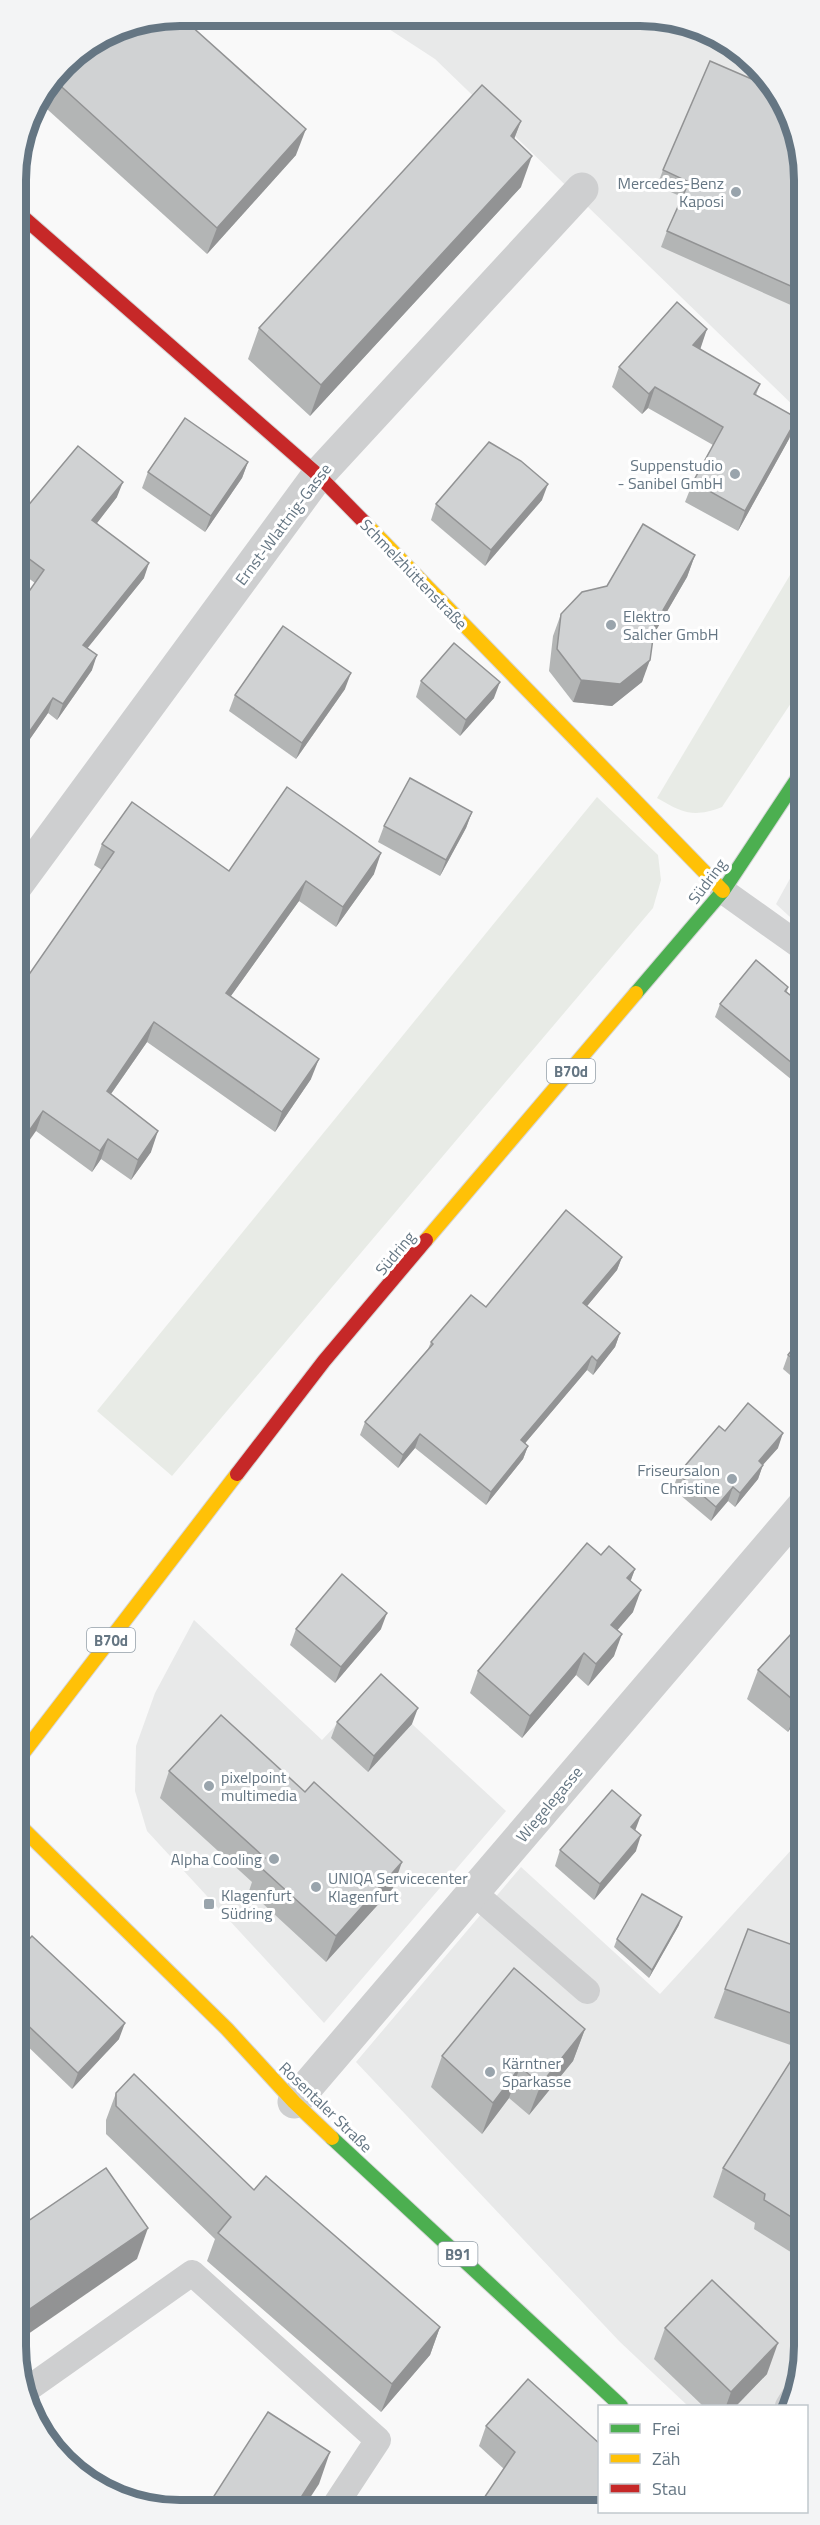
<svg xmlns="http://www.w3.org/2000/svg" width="820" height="2525" font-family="'Titillium Web',sans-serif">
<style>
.built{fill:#e8e9e9}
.green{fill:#e8ebe6}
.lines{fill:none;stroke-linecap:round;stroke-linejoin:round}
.fast-casing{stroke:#d5d6d7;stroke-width:16}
.slow-casing{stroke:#d5d6d7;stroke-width:16}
.jam-casing{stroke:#d5d6d7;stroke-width:16}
.lane{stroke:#cecfd0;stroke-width:26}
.street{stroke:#cecfd0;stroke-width:33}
.fast{stroke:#4caf50;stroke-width:14}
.slow{stroke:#ffc107;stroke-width:14}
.jam{stroke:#c62828;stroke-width:14}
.wall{fill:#b3b5b5}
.shaded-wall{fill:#929394}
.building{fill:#d0d2d3;stroke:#929394;stroke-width:1.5}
.poi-dot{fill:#99a4ac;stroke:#fff;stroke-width:2}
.labels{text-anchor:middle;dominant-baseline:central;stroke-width:6;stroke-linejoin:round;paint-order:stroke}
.shield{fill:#fff;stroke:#939fa8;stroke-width:1.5}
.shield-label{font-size:15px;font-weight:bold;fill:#657683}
.poi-label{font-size:16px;fill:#657683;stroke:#fff;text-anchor:start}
.street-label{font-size:16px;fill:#657683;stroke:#fff}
.rim{fill:none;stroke:#657683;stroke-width:8}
</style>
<rect width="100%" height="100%" fill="#f9f9f9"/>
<g class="built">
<path d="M369,16L673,18L757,63L802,148V414L435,59Z"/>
<path d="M803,855V929L776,904Z"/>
<path d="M194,1620L322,1740L372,1687L506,1811L324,2023L147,1831L135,1791L136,1746L155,1693Z"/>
<path d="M804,1836L805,2356L793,2406H688L619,2341L356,2062L521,1867L660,1994Z"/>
</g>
<g class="green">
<path d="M802,555L803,685L722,807C693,818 683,813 657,798Z"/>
<path d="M597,797L658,855L661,880L653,908L172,1476L97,1411Z"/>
</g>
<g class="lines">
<defs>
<g id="fast">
<path d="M636,993L723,891L803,770"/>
<path d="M332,2138L621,2406"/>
</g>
<g id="slow">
<path d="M368,526L723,891"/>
<path d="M426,1240L636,993"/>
<path d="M17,1761L237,1474"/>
<path d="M17,1823L227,2029L294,2102L332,2138"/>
</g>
<g id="jam">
<path d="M15,210L318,475L368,526"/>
<path d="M237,1474L324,1361L426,1240"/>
</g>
</defs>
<use href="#fast" class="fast-casing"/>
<use href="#slow" class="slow-casing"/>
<use href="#jam" class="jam-casing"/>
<g class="lane">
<path d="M723,891L803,948"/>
<path d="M473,1892L587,1991"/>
<path d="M25,2391L192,2273L378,2440L334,2507"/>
<path d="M788,2406L796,2393"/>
</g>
<g class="street">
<path d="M16,886L318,475L582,189"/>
<path d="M294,2102L804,1505"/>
</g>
<use href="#fast" class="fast"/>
<use href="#slow" class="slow"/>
<use href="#jam" class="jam"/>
</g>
<g class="wall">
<path d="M71,56L296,155L207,254L37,100Z"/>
<path d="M521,121L514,139L521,187L310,416L248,359L259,328Z"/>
<path d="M802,148V310L661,247L667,231L682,197L657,186L663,170Z"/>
<path d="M700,349L760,384L756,395L797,418L789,439L738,531L685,502L693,482L713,445L648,408L642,414L612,387L619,367Z"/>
<path d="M248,462L242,478L205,532L142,488L148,472Z"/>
<path d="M117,497L97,523L144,578L87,648L92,670L57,720L48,713L16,759V610L35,583L16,569V546L18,542L16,540V520Z"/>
<path d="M542,500L485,566L431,520L436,504Z"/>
<path d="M695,555L687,577L653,635L642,682L612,706L573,702L549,671L553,636L561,614L607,586Z"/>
<path d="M421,681L494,698L460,736L416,697Z"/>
<path d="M345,689L296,759L229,711L235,695Z"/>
<path d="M472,812L466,828L440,876L378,842L384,826Z"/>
<path d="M102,844L229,871L374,874L336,927L299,901L230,997L311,1079L275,1132L147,1042L111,1094L151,1152L131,1180L101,1159L92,1172L36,1131L28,976L102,870L94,865Z"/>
<path d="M788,987L787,992L803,1005V1089L715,1017L720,1004Z"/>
<path d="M622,1257L617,1270L587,1306L620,1333L615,1347L593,1375L587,1370L525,1443L528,1446L523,1459L486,1505L415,1448L398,1468L360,1435L365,1422L428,1349L431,1342L486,1307Z"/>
<path d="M803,1336V1386L783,1369L788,1355Z"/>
<path d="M725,1431L778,1448L763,1464L758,1479L735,1507L728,1501L711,1521L673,1489L678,1474Z"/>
<path d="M601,1555L635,1569L630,1581L633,1612L617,1630L614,1656L588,1686L576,1675L522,1738L470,1693L478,1671Z"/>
<path d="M804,1620V1718L799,1725L794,1723L788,1732L747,1699L758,1670Z"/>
<path d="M296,1629H381L335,1683L290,1645Z"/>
<path d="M337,1722L412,1724L368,1772L331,1738Z"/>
<path d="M169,1771L393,1888L326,1962L249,1891L252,1882L160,1798Z"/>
<path d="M635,1830L636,1851L594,1900L555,1866L560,1850Z"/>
<path d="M679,1925L649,1978L614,1947L617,1939Z"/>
<path d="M804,1949L805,2261L754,2229L755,2223L713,2197L723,2168L799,2048L714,2018L725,1989Z"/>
<path d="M18,1951L119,2039L72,2089L18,2037Z"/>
<path d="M585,2029L573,2061L529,2115L509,2098L482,2134L431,2087L442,2056Z"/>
<path d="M116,2093L254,2190L440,2327L430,2355L381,2412L207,2261L215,2239L106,2134V2120Z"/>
<path d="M665,2328L767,2374L736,2406H703L654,2359Z"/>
<path d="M486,2426L600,2444L504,2469L479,2446Z"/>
</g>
<g class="shaded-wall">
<path d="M521,121L509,152L511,136Z"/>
<path d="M306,129L296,155L207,254L217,228Z"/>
<path d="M532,156L521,187L310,416L321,385Z"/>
<path d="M707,329L700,350L693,345Z"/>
<path d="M655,387L648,408L642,414L649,394Z"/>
<path d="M797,418L789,439L738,531L745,511Z"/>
<path d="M248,462L242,478L205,532L211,516Z"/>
<path d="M123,482L117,497L87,536L92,520Z"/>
<path d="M548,484L542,500L485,566L491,550Z"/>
<path d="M695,555L687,577L647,646L655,624Z"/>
<path d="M149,563L144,578L78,660L83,645Z"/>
<path d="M97,655L92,670L57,720L63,704Z"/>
<path d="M650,660L642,682L612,706L573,702L581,680Z"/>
<path d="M351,673L345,689L296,759L302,743Z"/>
<path d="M500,682L494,698L460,736L466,720Z"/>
<path d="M53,698L48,713L16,759V751Z"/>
<path d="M472,812L466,828L440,876L446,860Z"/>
<path d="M381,853L374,874L336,927L343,907Z"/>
<path d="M306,881L299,901L218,1014L226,993Z"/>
<path d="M154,1022L147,1042L99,1111L107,1091Z"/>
<path d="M319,1059L311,1079L275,1132L282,1112Z"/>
<path d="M43,1111L36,1131L17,1158V1148Z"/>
<path d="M158,1131L151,1152L131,1180L138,1160Z"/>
<path d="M108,1139L101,1159L92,1172L100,1151Z"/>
<path d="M622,1257L617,1270L578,1317L583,1303Z"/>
<path d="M620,1333L615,1347L593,1375L597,1361Z"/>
<path d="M592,1356L587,1370L516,1454L521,1440Z"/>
<path d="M783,1433L778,1448L754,1475L759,1461Z"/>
<path d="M420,1434L415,1448L398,1468L403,1455Z"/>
<path d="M528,1446L523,1459L486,1505L491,1492Z"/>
<path d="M763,1465L758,1479L735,1507L740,1493Z"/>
<path d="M733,1487L728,1501L711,1521L716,1507Z"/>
<path d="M635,1569L627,1591V1578Z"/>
<path d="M641,1590L633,1612L603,1647L611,1625Z"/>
<path d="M387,1613L381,1629L335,1683L341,1667Z"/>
<path d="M622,1634L614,1656L588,1686L596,1664Z"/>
<path d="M584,1653L576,1675L522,1738L530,1716Z"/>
<path d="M804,1694L794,1723L788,1732L798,1704Z"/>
<path d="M418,1708L412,1724L368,1772L374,1756Z"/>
<path d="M804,1710V1718L799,1725Z"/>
<path d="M641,1815L635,1831L631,1827Z"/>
<path d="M641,1835L636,1851L594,1900L600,1884Z"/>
<path d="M402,1862L393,1888L326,1962L336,1936Z"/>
<path d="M682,1917L679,1925L649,1978L652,1970Z"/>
<path d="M125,2023L119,2039L72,2089L78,2073Z"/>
<path d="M585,2029L573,2061L529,2115L541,2084Z"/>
<path d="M520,2067L509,2098L482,2134L493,2103Z"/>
<path d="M148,2228L137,2259L18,2341V2317Z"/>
<path d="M440,2327L430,2355L381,2412L392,2384Z"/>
<path d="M778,2343L767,2374L736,2406H726L731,2392Z"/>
<path d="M330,2452L319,2484L304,2507H295Z"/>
</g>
<g class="building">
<path d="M179,15L306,129L217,228L53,79L71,56L117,27Z"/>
<path d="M710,61L770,87L802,148V291L667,231L689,182L663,170Z"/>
<path d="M482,85L521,121L511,136L532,156L321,385L259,328Z"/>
<path d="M677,302L707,329L693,345L760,384L754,394L797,418L745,511L693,482L723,427L655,387L649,394L619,367Z"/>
<path d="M185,418L248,462L211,516L148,472Z"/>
<path d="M489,442L521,461L548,484L491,550L436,504Z"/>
<path d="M78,446L123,482L92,520L149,563L83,645L97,655L63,704L53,698L16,751V610L44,570L16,549V546L27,530L16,520Z"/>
<path d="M643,524L695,555L655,624L650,660L620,684L581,680L557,649L561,614L582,592L607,586Z"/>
<path d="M283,626L351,673L302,743L235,695Z"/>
<path d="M454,643L500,682L466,720L421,681Z"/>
<path d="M410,778L472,812L446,860L384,826Z"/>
<path d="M287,787L381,853L343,907L306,881L226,993L319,1059L282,1112L154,1022L107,1091L158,1131L138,1160L108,1139L100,1151L43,1111L17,1148L16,968L28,976L114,852L102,844L132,802L229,871Z"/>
<path d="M756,960L788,987L785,991L803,1005V1072L720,1004Z"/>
<path d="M566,1210L622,1257L583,1303L620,1333L597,1361L592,1356L521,1440L528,1446L491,1492L420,1434L403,1455L365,1422L433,1344L431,1342L471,1295L486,1307Z"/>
<path d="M803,1336V1367L788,1355Z"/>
<path d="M748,1403L783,1433L759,1461L763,1465L740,1493L733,1487L716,1507L678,1474L719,1426L725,1431Z"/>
<path d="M587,1543L601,1555L609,1546L635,1569L627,1578L641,1590L611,1625L622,1634L596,1664L584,1653L530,1716L478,1671Z"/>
<path d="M342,1574L387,1613L341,1667L296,1629Z"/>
<path d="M804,1620V1694L798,1704L758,1670Z"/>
<path d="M381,1674L418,1708L374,1756L337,1722Z"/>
<path d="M221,1715L305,1792L314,1782L402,1862L336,1936L258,1865L265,1858L169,1771Z"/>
<path d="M612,1790L641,1815L631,1827L641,1835L600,1884L560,1850Z"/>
<path d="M642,1894L682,1917L652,1970L617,1939Z"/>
<path d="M748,1929L804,1949V2018L725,1989Z"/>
<path d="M32,1936L125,2023L78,2073L18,2016V1951Z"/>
<path d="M514,1968L585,2029L541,2084L520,2067L493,2103L442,2056Z"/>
<path d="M804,2040V2225L764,2200L765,2194L723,2168Z"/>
<path d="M134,2074L254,2190L266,2176L440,2327L392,2384L218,2233L231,2217L116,2106V2093Z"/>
<path d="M106,2168L148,2228L18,2317V2228Z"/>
<path d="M712,2280L778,2343L731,2392L665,2328Z"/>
<path d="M528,2379L600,2444V2507H478L515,2452L486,2426Z"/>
<path d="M268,2412L330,2452L295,2507H207Z"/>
</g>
<g class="poi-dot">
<circle cx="736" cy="192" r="6"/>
<circle cx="735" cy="474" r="6"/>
<circle cx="611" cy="625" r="6"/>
<circle cx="732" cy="1479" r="6"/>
<circle cx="209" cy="1786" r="6"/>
<circle cx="274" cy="1859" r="6"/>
<circle cx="316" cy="1887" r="6"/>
<rect x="203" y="1898" width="12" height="12" rx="3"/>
<circle cx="490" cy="2072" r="6"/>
</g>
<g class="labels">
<g class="shield">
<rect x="547" y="1059" width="48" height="24" rx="4.5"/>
<rect x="87" y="1628" width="48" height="24" rx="4.5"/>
<rect x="438.5" y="2242" width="39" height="24" rx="4.5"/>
</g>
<g class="shield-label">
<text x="571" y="1071">B70d</text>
<text x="111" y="1640">B70d</text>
<text x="458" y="2254">B91</text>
</g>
<g class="poi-label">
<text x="724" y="183" text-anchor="end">Mercedes-Benz<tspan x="724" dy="18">Kaposi</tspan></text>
<text x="723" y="465" text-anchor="end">Suppenstudio<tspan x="723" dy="18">- Sanibel GmbH</tspan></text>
<text x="623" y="616">Elektro<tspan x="623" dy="18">Salcher GmbH</tspan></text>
<text x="720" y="1470" text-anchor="end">Friseursalon<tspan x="720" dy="18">Christine</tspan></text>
<text x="221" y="1777">pixelpoint<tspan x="221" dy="18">multimedia</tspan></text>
<text x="262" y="1859" text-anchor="end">Alpha Cooling</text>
<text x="328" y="1878">UNIQA Servicecenter<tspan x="328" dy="18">Klagenfurt</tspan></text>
<text x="221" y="1895">Klagenfurt<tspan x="221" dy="18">Südring</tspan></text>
<text x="502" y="2063">Kärntner<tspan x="502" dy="18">Sparkasse</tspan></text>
</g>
<g class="street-label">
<text transform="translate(283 524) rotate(-53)">Ernst-Wlattnig-Gasse</text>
<text transform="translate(414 574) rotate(46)">Schmelzhüttenstraße</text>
<text transform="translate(707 881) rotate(-53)">Südring</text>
<text transform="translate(395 1253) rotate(-50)">Südring</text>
<text transform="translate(549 1804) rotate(-50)">Wiegelegasse</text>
<text transform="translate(326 2107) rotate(44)">Rosentaler Straße</text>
</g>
</g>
<path d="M0 0H820V2525H0ZM180 26H640A154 154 0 0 1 794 180V2346A154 154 0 0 1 640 2500H180A154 154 0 0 1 26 2346V180A154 154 0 0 1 180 26Z" fill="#f3f4f5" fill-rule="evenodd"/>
<path class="rim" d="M180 26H640A154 154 0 0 1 794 180V2346A154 154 0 0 1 640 2500H180A154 154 0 0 1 26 2346V180A154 154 0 0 1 180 26Z"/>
<rect x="598" y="2405" width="210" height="108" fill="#ffffff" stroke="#c1c8cd" stroke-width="1.5"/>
<rect x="610" y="2424" width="30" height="9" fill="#4caf50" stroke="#c1c8cd" stroke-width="1.5"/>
<text x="652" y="2435" font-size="18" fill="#657683">Frei</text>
<rect x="610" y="2454" width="30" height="9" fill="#ffc107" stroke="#c1c8cd" stroke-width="1.5"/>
<text x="652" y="2465" font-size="18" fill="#657683">Zäh</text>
<rect x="610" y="2484" width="30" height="9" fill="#c62828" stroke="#c1c8cd" stroke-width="1.5"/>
<text x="652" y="2495" font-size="18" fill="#657683">Stau</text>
</svg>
